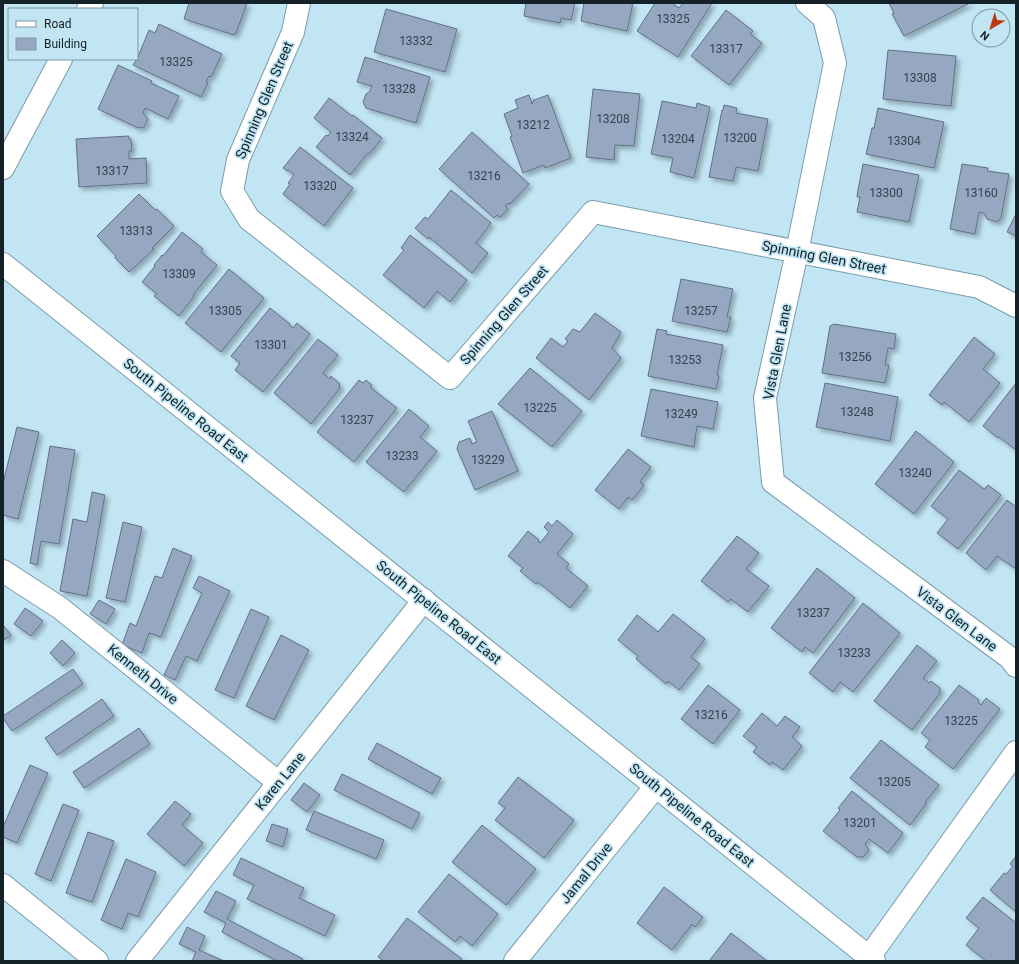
<svg xmlns="http://www.w3.org/2000/svg" width="1019" height="964" font-family="Roboto,sans-serif">
<style>
.building{fill:#96a7c1;stroke:#617088;filter:url(#shadow)}
.lines{fill:none;stroke-linecap:round;stroke-linejoin:round}
.minor-casing{stroke:#7a9caa;stroke-width:24}
.minor{stroke:#fff;stroke-width:22}
.labels{text-anchor:middle;dominant-baseline:central;stroke-width:3.5;stroke-linejoin:round;paint-order:stroke}
.number-label{font-size:12px;fill:#34434e}
.street-label{font-size:14px;fill:#142227;stroke:#c2e5f4}
</style>
<defs>
<filter id="shadow"><feDropShadow dx="3.5" dy="3.5" stdDeviation="2" flood-color="#0004"/></filter>
</defs>
<rect width="100%" height="100%" fill="#c2e5f4"/>
<g class="building">
<path d="M189,3H247L236,33L234,35L184,19Z"/>
<path d="M526,3H575L571,20L561,18L560,23L524,16Z"/>
<path d="M584,3H633L627,31L581,21Z"/>
<path d="M655,3H672L679,8L683,3H712L678,57L637,31Z"/>
<path d="M889,3H970L904,36L892,14L894,13Z"/>
<path d="M386,9L457,29L445,72L374,52Z"/>
<path d="M726,10L753,31L750,34L762,43L729,85L691,56Z"/>
<path d="M159,24L222,54L211,77L209,76L206,82L208,83L201,97L133,65L137,59L149,30L155,33Z"/>
<path d="M888,50L956,56L951,106L883,99Z"/>
<path d="M365,57L430,77L416,123L366,108L363,102L366,94L370,91L372,86L357,82Z"/>
<path d="M118,65L152,81L151,83L179,96L168,119L145,108L143,113L148,119L144,127L138,128L98,109Z"/>
<path d="M593,89L640,94L634,146L615,145L614,160L586,157Z"/>
<path d="M529,95L532,104L534,100L548,95L571,158L545,168L544,165L523,173L510,137L512,136L504,114L518,108L515,100Z"/>
<path d="M329,98L352,116L353,115L382,138L369,154L368,153L350,175L316,147L326,135L328,136L331,132L314,118Z"/>
<path d="M662,101L696,108L697,103L710,107L694,178L670,172L673,158L651,154Z"/>
<path d="M724,105L737,108L736,113L768,119L758,171L736,167L733,181L709,177L722,110H723Z"/>
<path d="M878,108L944,122L934,168L866,154L872,128H874Z"/>
<path d="M472,132L529,184L510,204L509,203L505,206L508,209L500,217L497,215L494,218L439,169Z"/>
<path d="M129,136V139H131L132,151H129V159L146,158L147,183L79,187L76,139Z"/>
<path d="M300,147L353,188L324,226L283,194L290,184L288,183L294,175L288,170L287,171L283,168Z"/>
<path d="M863,164L919,175L909,222L857,212L860,197H857L858,190Z"/>
<path d="M962,164L988,168L987,171L1009,174L1001,218L997,222L987,219L984,213L979,212L975,234L950,229Z"/>
<path d="M451,190L491,223L476,243L488,253L472,273L429,237L428,239L415,228L425,217L428,219Z"/>
<path d="M139,194L155,210L157,209L174,226L152,248L154,249L129,272L115,258L116,256L97,236Z"/>
<path d="M1016,214V236L1007,232Z"/>
<path d="M182,232L203,249L201,252L217,265L193,295L194,296L179,316L154,296L157,294L142,282L155,266L154,265L162,255L163,256Z"/>
<path d="M410,235L467,280L450,302L437,291L424,308L383,275L404,250L401,248Z"/>
<path d="M229,269L264,298L221,352L185,323Z"/>
<path d="M681,279L733,289L727,317H731L727,332L672,321Z"/>
<path d="M270,308L290,324L289,325L293,328L297,323L310,334L263,392L235,370L240,363L231,356Z"/>
<path d="M595,313L621,332L612,348L621,358L589,400L536,358L551,338L563,347L568,341L565,339L573,329L580,332Z"/>
<path d="M834,324L896,334L894,349L888,348L885,365H889L885,383L822,373L830,326Z"/>
<path d="M657,329L667,331L666,334L723,345L717,375L719,376L716,389L648,376Z"/>
<path d="M974,337L995,354L983,369L1000,383L969,422L944,402L942,405L929,395Z"/>
<path d="M318,339L338,355L323,373L330,379L331,376L339,383L340,388L311,424L274,393Z"/>
<path d="M530,368L582,411L552,447L498,404Z"/>
<path d="M359,380L363,383L366,380L372,385L370,387L397,408L354,462L317,432Z"/>
<path d="M825,383L898,397L890,441L816,427Z"/>
<path d="M1016,383V450L999,437L998,438L983,426Z"/>
<path d="M651,389L718,402L713,429L697,426L694,447L641,436Z"/>
<path d="M409,409L429,426L420,437L437,451L404,492L366,462Z"/>
<path d="M492,411L518,471L475,490L457,449L459,442L470,438L472,444L477,442L468,421Z"/>
<path d="M17,427L39,432L18,519L3,515V483Z"/>
<path d="M916,431L954,462L914,514L875,484Z"/>
<path d="M50,446L75,450L59,544L41,541L37,565L30,563Z"/>
<path d="M628,449L651,467L640,482L644,485L632,500L628,497L619,509L595,490Z"/>
<path d="M959,470L984,489L988,485L1001,495L958,549L937,533L948,519L931,506Z"/>
<path d="M92,492L105,495L87,596L60,591L73,519L87,522Z"/>
<path d="M1007,500L1016,507V569L997,556L986,570L966,553Z"/>
<path d="M557,520L573,534L557,554L569,564L566,568L588,586L570,608L538,582L536,584L520,571L523,568L508,556L528,531L539,540L538,541L540,543L549,532L544,527L548,522L552,526Z"/>
<path d="M123,522L142,527L125,602L106,598Z"/>
<path d="M737,536L759,553L746,569L769,586L748,612L731,599L728,602L701,581Z"/>
<path d="M173,548L192,556L161,637L149,633L142,653L122,645L130,623L136,626L155,576L162,578Z"/>
<path d="M817,568L855,598L813,653L805,647L802,652L771,628Z"/>
<path d="M199,576L230,591L197,661L186,656L175,680L164,675L202,593L193,588Z"/>
<path d="M99,600L115,609L106,624L90,614Z"/>
<path d="M863,603L900,633L853,692L840,682L833,692L809,673Z"/>
<path d="M25,608L43,621L31,636L14,624Z"/>
<path d="M251,609L269,617L234,698L215,690Z"/>
<path d="M673,614L705,639L691,657L700,664L679,690L668,681L666,684L636,659L638,656L618,640L637,615L658,632Z"/>
<path d="M3,625L11,635L3,641Z"/>
<path d="M281,635L309,650L274,720L246,706Z"/>
<path d="M62,640L75,653L63,666L50,653Z"/>
<path d="M917,645L937,661L923,678L929,683L931,681L940,688V693L912,730L874,701Z"/>
<path d="M73,669L83,684L12,731L3,718V716Z"/>
<path d="M708,685L740,710L713,744L681,719Z"/>
<path d="M959,685L979,700L978,702L981,705L986,698L1000,709L953,769L925,747L930,740L921,733Z"/>
<path d="M102,699L114,716L57,755L45,738Z"/>
<path d="M762,713L777,726L785,716L800,727L792,737L802,746L783,770L772,762L770,765L753,752L757,747L743,736Z"/>
<path d="M139,728L150,744L84,788L73,772Z"/>
<path d="M881,740L939,785L925,802L926,804L910,825L850,778Z"/>
<path d="M377,743L441,778L432,794L368,759Z"/>
<path d="M30,765L48,773L17,843L3,837V827Z"/>
<path d="M342,774L420,813L412,829L334,790Z"/>
<path d="M518,777L574,820L544,858L495,820L505,808L498,803Z"/>
<path d="M304,783L320,795L307,812L291,800Z"/>
<path d="M852,791L903,833L888,853L869,839L865,844L869,850L863,857H857L823,831L840,810L838,808Z"/>
<path d="M175,801L191,814L182,825L203,843L184,866L147,834Z"/>
<path d="M63,804L79,810L51,881L35,874Z"/>
<path d="M314,811L384,840L376,859L306,830Z"/>
<path d="M272,824L288,829L283,847L266,841Z"/>
<path d="M482,825L536,869L506,905L452,862Z"/>
<path d="M88,832L114,841L92,902L66,893Z"/>
<path d="M1016,856V912L990,890L1004,873L1006,874L1013,866L1010,864Z"/>
<path d="M241,858L304,888L299,898L335,915L325,936L247,899L254,885L233,875Z"/>
<path d="M126,859L156,872L138,917L128,913L122,929L101,920Z"/>
<path d="M449,874L498,914L472,946L460,936L455,942L418,912Z"/>
<path d="M664,887L703,917L695,927L692,924L672,950L637,923Z"/>
<path d="M216,891L236,901L227,919L303,959L302,961H277L222,932L226,923L204,912Z"/>
<path d="M983,897L1016,923V961H986L966,945L979,928L966,918Z"/>
<path d="M407,918L462,959L460,961H384L378,957Z"/>
<path d="M187,927L205,936L199,950L224,961H192L196,952L179,944Z"/>
<path d="M731,933L767,961H709Z"/>
</g>
<g class="lines">
<defs>
<g id="minor">
<path d="M299,3L293,32L238,160L232,191L249,219L450,378L593,212L979,287L1016,306"/>
<path d="M807,3L824,18L835,63L797,252L765,398L773,482L1010,658L1016,666"/>
<path d="M88,9L92,3"/>
<path d="M3,168L61,59"/>
<path d="M3,264L874,961"/>
<path d="M3,571L60,608L279,783"/>
<path d="M3,885L97,961"/>
<path d="M869,957L1016,752"/>
<path d="M137,961L424,600"/>
<path d="M515,961L656,786"/>
</g>
</defs>
<use href="#minor" class="minor-casing"/>
<use href="#minor" class="minor"/>
</g>
<g class="labels">
<g class="number-label">
<text x="673" y="19">13325</text>
<text x="416" y="41">13332</text>
<text x="726" y="49">13317</text>
<text x="176" y="62">13325</text>
<text x="920" y="78">13308</text>
<text x="399" y="89">13328</text>
<text x="613" y="119">13208</text>
<text x="533" y="125">13212</text>
<text x="352" y="137">13324</text>
<text x="740" y="138">13200</text>
<text x="678" y="139">13204</text>
<text x="904" y="141">13304</text>
<text x="112" y="171">13317</text>
<text x="484" y="176">13216</text>
<text x="320" y="186">13320</text>
<text x="886" y="193">13300</text>
<text x="981" y="193">13160</text>
<text x="136" y="231">13313</text>
<text x="179" y="274">13309</text>
<text x="225" y="311">13305</text>
<text x="701" y="311">13257</text>
<text x="271" y="345">13301</text>
<text x="855" y="357">13256</text>
<text x="685" y="360">13253</text>
<text x="540" y="408">13225</text>
<text x="857" y="412">13248</text>
<text x="681" y="414">13249</text>
<text x="357" y="420">13237</text>
<text x="402" y="456">13233</text>
<text x="488" y="460">13229</text>
<text x="915" y="473">13240</text>
<text x="813" y="613">13237</text>
<text x="854" y="653">13233</text>
<text x="711" y="715">13216</text>
<text x="961" y="721">13225</text>
<text x="894" y="782">13205</text>
<text x="860" y="823">13201</text>
</g>
<g class="street-label">
<text transform="translate(264 100) rotate(-67)">Spinning Glen Street</text>
<text transform="translate(824 257) rotate(11)">Spinning Glen Street</text>
<text transform="translate(504 315) rotate(-49)">Spinning Glen Street</text>
<text transform="translate(777 352) rotate(-79)">Vista Glen Lane</text>
<text transform="translate(186 410) rotate(39)">South Pipeline Road East</text>
<text transform="translate(439 612) rotate(39)">South Pipeline Road East</text>
<text transform="translate(957 619) rotate(37)">Vista Glen Lane</text>
<text transform="translate(143 674) rotate(39)">Kenneth Drive</text>
<text transform="translate(280 781) rotate(-51)">Karen Lane</text>
<text transform="translate(692 815) rotate(39)">South Pipeline Road East</text>
<text transform="translate(586 873) rotate(-51)">Jamal Drive</text>
</g>
</g>
<rect width="1019" height="964" fill="none" stroke="#142227" stroke-width="8"/>
<rect x="8" y="8" width="130" height="52" fill="#c2e5f4" stroke="#7c97a2"/>
<rect x="16" y="21" width="20" height="6" fill="#ffffff" stroke="#7c97a2"/>
<text x="44" y="28" font-size="12" fill="#142227">Road</text>
<rect x="16" y="38" width="20" height="12" fill="#96a7c1" stroke="#7c97a2"/>
<text x="44" y="48" font-size="12" fill="#142227">Building</text>
<g transform="translate(991 28) rotate(218)"><circle r="19" fill="#c2e5f4" stroke="#7c97a2"/>
<path d="M0-3L7 15L0 10L-7 15Z" fill="#c1370f"/>
<text y="-6" font-size="11" font-weight="bold" text-anchor="middle" fill="#142227">N</text>
</g>
</svg>
